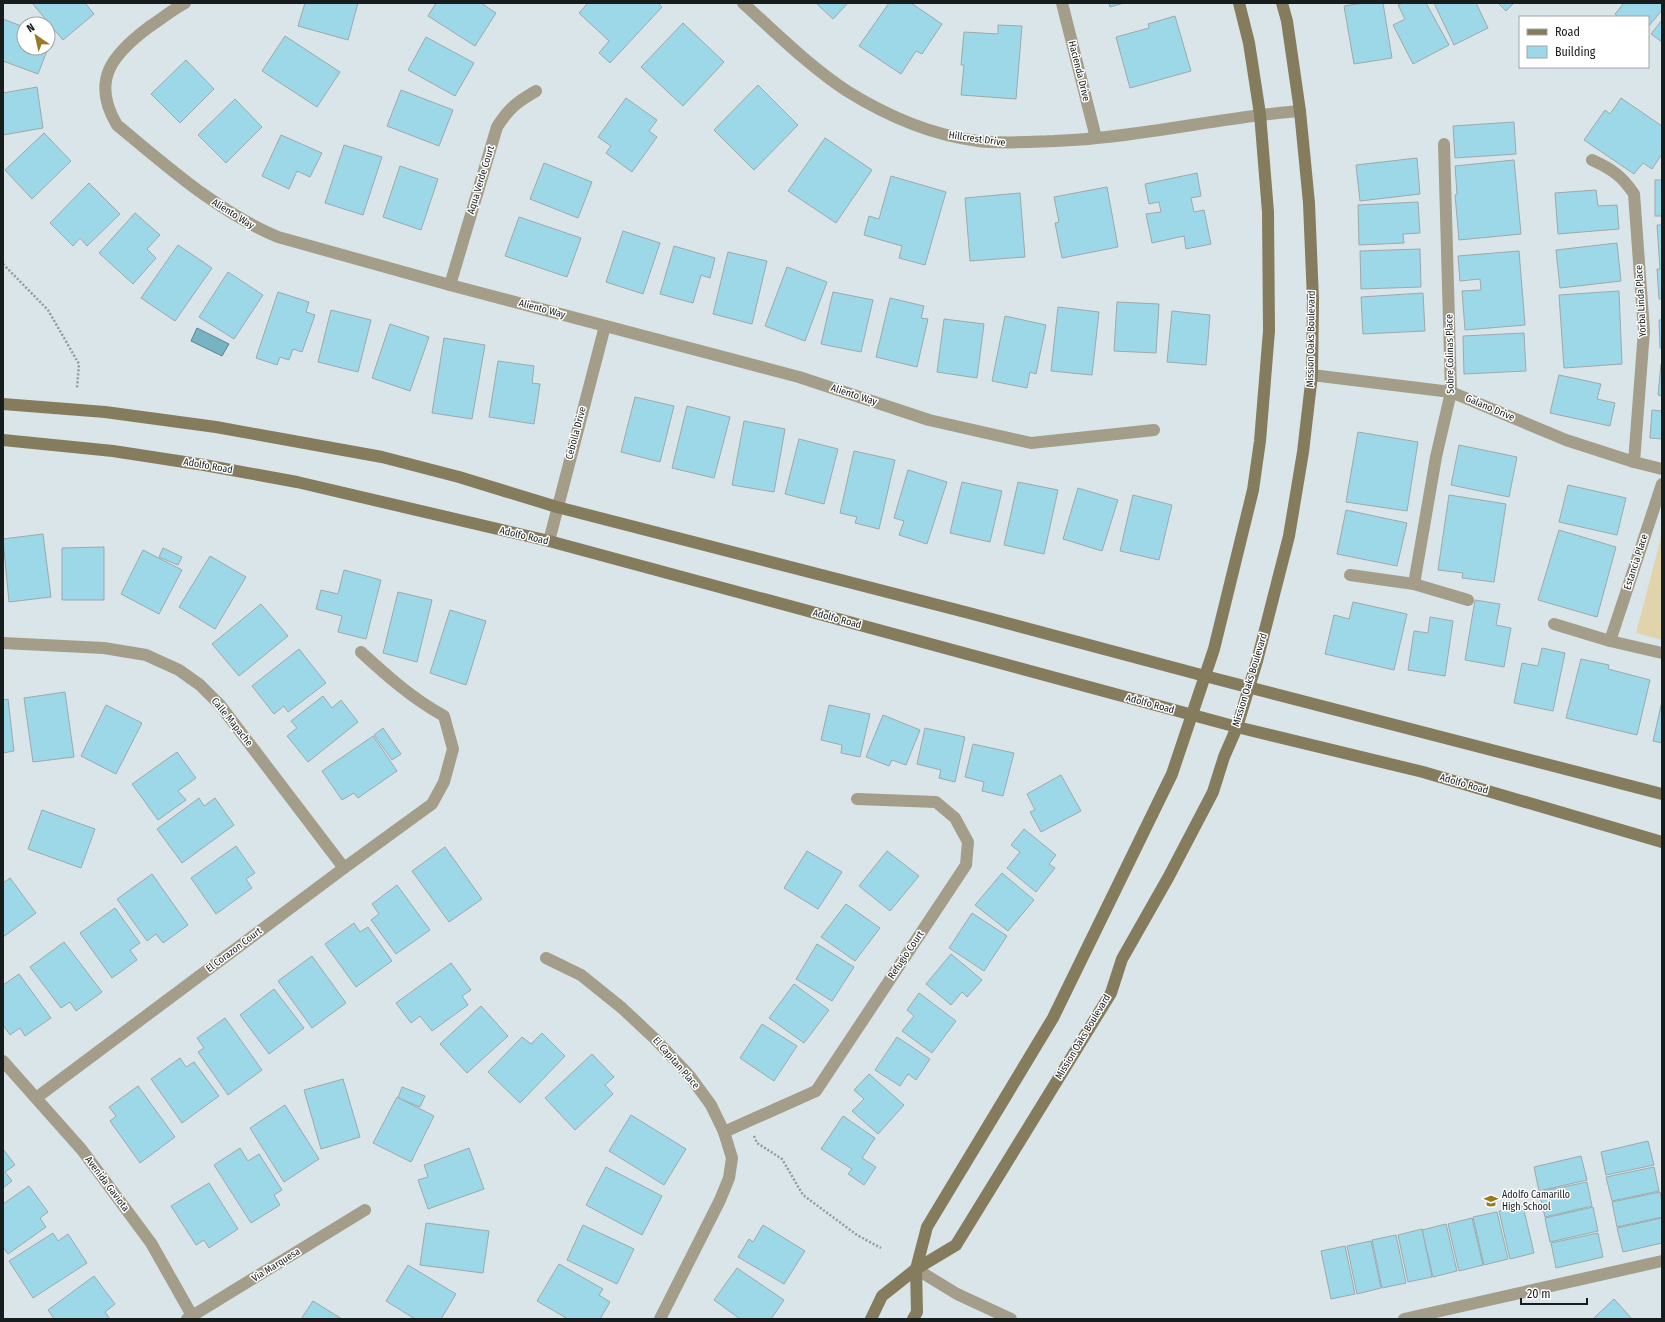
<svg xmlns="http://www.w3.org/2000/svg" width="1665" height="1322" font-family="'Fira Sans Condensed',sans-serif">
<style>
.green{fill:#e1d4ad}
.water{fill:#77b3c2;stroke:#5a8690}
.building{fill:#9cd8e8;stroke:#9da9ac}
.lines{fill:none;stroke-linecap:round;stroke-linejoin:round}
.path{stroke:#919a9d;stroke-width:2.5;stroke-dasharray:2 2;stroke-linecap:butt}
.lane{stroke:#a39d89;stroke-width:12}
.street{stroke:#a39d89;stroke-width:12}
.secondary{stroke:#857b5d;stroke-width:12}
.labels{text-anchor:middle;dominant-baseline:central;stroke-width:3;stroke-linejoin:round;paint-order:stroke}
.street-label{font-size:10px;fill:#171c1d;stroke:#fff}
.poi-label{font-size:10px;fill:#171c1d;stroke:#fff;text-anchor:start}
</style>
<rect width="100%" height="100%" fill="#d9e5e8"/>
<path class="green" d="M1662,534V640L1636,633Z"/>
<path class="water" d="M197,328L229,344L222,356L191,341Z"/>
<g class="building">
<path d="M32,3H85L94,14L63,40Z"/>
<path d="M305,3H358L348,40L298,26Z"/>
<path d="M436,3H481L496,13L475,46L428,16Z"/>
<path d="M588,3H658L662,7L610,63L599,53L609,41L579,13Z"/>
<path d="M816,3H848L833,19Z"/>
<path d="M889,3H911L942,24L922,54L916,51L901,74L859,46Z"/>
<path d="M1109,3H1124L1110,7Z"/>
<path d="M1363,3H1383L1392,58L1354,64L1344,6Z"/>
<path d="M1403,3H1426L1449,45L1413,64L1393,25L1405,19L1398,5Z"/>
<path d="M1434,3H1476L1488,28L1454,45Z"/>
<path d="M1498,3H1514L1506,11Z"/>
<path d="M1624,3H1662V10L1648,27V17H1618L1615,14Z"/>
<path d="M1175,16L1191,71L1130,88L1116,37L1149,28L1148,24Z"/>
<path d="M3,19L24,27V48H48L38,74L3,61Z"/>
<path d="M1662,20V42L1651,34Z"/>
<path d="M683,23L724,62L683,106L641,67Z"/>
<path d="M998,25L1022,26L1016,99L961,95L964,65H961L964,32L998,34Z"/>
<path d="M48,36L52,37L48,48Z"/>
<path d="M285,36L340,72L317,107L262,71Z"/>
<path d="M426,37L474,63L455,96L408,70Z"/>
<path d="M186,60L214,89L180,123L151,94Z"/>
<path d="M758,85L798,125L754,170L714,130Z"/>
<path d="M37,87L43,128L3,135V93Z"/>
<path d="M401,90L453,110L439,146L387,126Z"/>
<path d="M626,98L657,120L649,131L657,137L632,172L606,153L611,146L598,137Z"/>
<path d="M1621,98L1662,126V154L1652,169L1643,163L1634,174L1584,140L1605,110L1610,114Z"/>
<path d="M235,99L262,127L226,163L198,135Z"/>
<path d="M1514,122L1516,154L1455,158L1453,126Z"/>
<path d="M44,133L71,161L32,199L5,170Z"/>
<path d="M281,135L322,153L310,177L297,171L289,189L262,176Z"/>
<path d="M825,138L872,170L836,223L788,191Z"/>
<path d="M344,145L382,157L363,215L325,203Z"/>
<path d="M1417,158L1420,194L1360,201L1356,165Z"/>
<path d="M1514,160L1521,234L1459,240L1455,195L1457,194L1455,166Z"/>
<path d="M544,163L592,182L578,218L530,199Z"/>
<path d="M400,166L438,179L421,230L383,217Z"/>
<path d="M1197,173L1201,196L1191,198L1194,212L1204,210L1211,244L1186,249L1184,236L1152,243L1146,214L1161,212L1159,202L1149,204L1145,184Z"/>
<path d="M891,176L946,192L925,265L899,258L902,246L864,235L869,216L879,219Z"/>
<rect x="1655" y="180" width="7" height="36"/>
<path d="M89,183L120,214L87,246L80,238L73,246L50,223Z"/>
<path d="M1107,187L1118,247L1062,258L1055,223L1059,222L1054,197Z"/>
<path d="M1596,190L1598,206L1617,205L1619,229L1558,234L1555,193Z"/>
<path d="M1020,193L1025,257L970,261L965,198Z"/>
<path d="M1418,202L1420,233L1403,234L1404,243L1359,245L1358,205Z"/>
<path d="M135,213L160,235L147,249L156,258L133,284L99,253Z"/>
<path d="M519,217L581,238L567,277L505,256Z"/>
<path d="M1657,225H1662V299H1659L1657,269H1660Z"/>
<path d="M623,231L660,243L643,294L606,282Z"/>
<path d="M1617,243L1621,281L1560,288L1556,250Z"/>
<path d="M178,245L212,268L175,321L141,298Z"/>
<path d="M674,246L715,258L710,278L701,275L693,303L660,294Z"/>
<path d="M1420,249L1421,287L1361,289L1360,251Z"/>
<path d="M1519,251L1525,325L1465,330L1462,291L1481,290L1480,279L1460,281L1458,256Z"/>
<path d="M728,252L767,261L752,324L713,314Z"/>
<path d="M787,267L827,282L805,341L765,326Z"/>
<path d="M228,272L263,295L234,339L199,317Z"/>
<path d="M1619,291L1622,364L1564,368L1559,295Z"/>
<path d="M278,292L309,302L306,312L315,315L302,352L293,349L289,360L280,357L277,365L256,358Z"/>
<path d="M833,292L873,300L861,352L821,344Z"/>
<path d="M1423,293L1425,331L1363,334L1361,297Z"/>
<path d="M890,298L924,306L921,318L928,319L917,367L876,357Z"/>
<path d="M1117,302L1159,304L1156,353L1114,351Z"/>
<path d="M1058,307L1099,312L1092,375L1051,371Z"/>
<path d="M331,310L371,320L358,372L318,362Z"/>
<path d="M1172,311L1210,315L1206,365L1167,362Z"/>
<path d="M1005,316L1046,325L1036,374L1030,372L1027,388L992,381Z"/>
<path d="M944,319L984,324L977,378L937,372Z"/>
<path d="M1659,320H1662V348H1660Z"/>
<path d="M390,324L429,337L410,391L372,378Z"/>
<path d="M1524,333L1526,371L1464,374L1463,336Z"/>
<path d="M444,338L485,345L472,419L432,413Z"/>
<path d="M498,361L534,366L532,383L540,384L534,424L489,417Z"/>
<path d="M1661,364H1662V396L1658,395Z"/>
<path d="M1559,375L1601,384L1597,399L1615,403L1610,426L1550,413Z"/>
<path d="M635,397L674,406L660,462L621,452Z"/>
<path d="M687,406L730,417L714,478L672,468Z"/>
<path d="M1652,410L1662,411V439L1650,438Z"/>
<path d="M744,421L785,429L774,492L732,485Z"/>
<path d="M1358,432L1418,442L1407,511L1346,502Z"/>
<path d="M799,439L838,449L824,504L785,494Z"/>
<path d="M1459,445L1517,457L1509,497L1451,485Z"/>
<path d="M854,451L895,460L879,529L855,523L857,517L840,513Z"/>
<path d="M908,470L947,482L927,544L899,535L904,521L894,518Z"/>
<path d="M962,482L1002,491L990,542L950,533Z"/>
<path d="M1018,482L1058,490L1044,554L1004,545Z"/>
<path d="M1568,485L1626,498L1617,535L1559,522Z"/>
<path d="M1078,488L1118,500L1102,551L1063,539Z"/>
<path d="M1133,495L1172,505L1159,560L1120,551Z"/>
<path d="M1449,495L1506,504L1494,582L1462,578L1463,573L1438,570Z"/>
<path d="M1346,510L1407,523L1397,566L1337,554Z"/>
<path d="M1559,530L1616,547L1597,617L1538,600Z"/>
<path d="M43,534L51,597L9,602L3,539Z"/>
<path d="M104,547V600H62V548Z"/>
<path d="M163,548L182,557L178,565L159,557Z"/>
<path d="M143,550L182,570L159,614L121,594Z"/>
<path d="M210,556L246,577L215,629L179,607Z"/>
<path d="M344,570L381,580L366,639L338,632L342,616L316,609L321,590L338,594Z"/>
<path d="M398,592L432,600L417,662L383,653Z"/>
<path d="M1475,600L1500,604L1496,625L1511,628L1504,667L1465,660Z"/>
<path d="M1353,602L1407,614L1394,670L1325,654L1334,615L1349,619Z"/>
<path d="M261,604L288,636L239,676L212,644Z"/>
<path d="M450,610L486,621L466,685L430,673Z"/>
<path d="M1430,617L1453,621L1445,676L1408,670L1414,631L1428,633Z"/>
<path d="M1542,648L1565,653L1553,711L1514,703L1522,663L1538,666Z"/>
<path d="M299,649L326,683L288,712L284,706L274,714L252,686Z"/>
<path d="M1581,659L1609,665L1608,669L1650,680L1637,735L1566,718Z"/>
<path d="M65,692L74,757L33,762L24,698Z"/>
<path d="M323,696L332,708L341,700L358,722L308,762L287,736L297,728L291,721Z"/>
<path d="M8,699L14,751L3,753V700Z"/>
<path d="M1662,701V743L1653,741Z"/>
<path d="M106,705L142,723L116,774L81,756Z"/>
<path d="M829,705L870,714L860,757L841,753L842,745L821,740Z"/>
<path d="M883,715L920,730L906,765L892,760L889,766L866,757Z"/>
<path d="M383,728L401,754L392,760L374,735Z"/>
<path d="M925,728L965,737L955,782L939,778L941,770L917,764Z"/>
<path d="M373,736L397,771L358,798L354,793L342,800L322,771Z"/>
<path d="M973,744L1014,753L1003,796L982,791L984,782L965,777Z"/>
<path d="M177,752L196,778L178,791L186,800L158,820L132,784Z"/>
<path d="M1061,775L1081,811L1041,832L1030,812L1035,810L1027,794Z"/>
<path d="M199,798L204,806L215,798L234,825L182,863L157,829Z"/>
<path d="M42,810L95,829L81,868L28,849Z"/>
<path d="M1024,829L1056,855L1049,864L1055,868L1036,892L1007,868L1020,852L1011,845Z"/>
<path d="M236,846L255,873L246,879L252,888L216,914L191,878Z"/>
<path d="M445,847L482,899L449,922L412,871Z"/>
<path d="M807,851L842,872L818,909L784,888Z"/>
<path d="M887,851L919,876L890,911L859,886Z"/>
<path d="M1002,873L1034,900L1008,931L975,905Z"/>
<path d="M152,874L188,925L163,943L156,934L147,941L117,899Z"/>
<path d="M10,878L36,913L3,937V883Z"/>
<path d="M397,885L430,930L396,954L371,920L379,914L372,904Z"/>
<path d="M846,904L880,928L855,961L821,937Z"/>
<path d="M115,908L140,943L130,950L137,960L112,978L80,933Z"/>
<path d="M972,913L1007,936L984,971L949,948Z"/>
<path d="M354,923L360,932L368,927L392,961L356,987L325,944Z"/>
<path d="M64,942L102,992L76,1011L70,1002L61,1008L30,967Z"/>
<path d="M817,944L854,967L832,1001L796,979Z"/>
<path d="M951,954L982,980L967,997L962,992L951,1005L926,984Z"/>
<path d="M312,956L346,1003L312,1028L278,981Z"/>
<path d="M451,963L471,990L462,996L468,1005L432,1031L420,1016L411,1023L396,1003Z"/>
<path d="M19,974L51,1018L25,1036L20,1028L10,1035L3,1025V985Z"/>
<path d="M794,984L829,1010L804,1043L769,1018Z"/>
<path d="M274,989L304,1028L269,1054L240,1015Z"/>
<path d="M919,993L956,1021L932,1053L902,1031L914,1016L907,1010Z"/>
<path d="M481,1006L508,1036L467,1073L440,1044Z"/>
<path d="M225,1018L262,1070L228,1095L198,1052L204,1048L197,1038Z"/>
<path d="M762,1024L797,1046L774,1081L740,1058Z"/>
<path d="M542,1033L565,1056L520,1103L488,1072L522,1037L531,1044Z"/>
<path d="M897,1037L930,1059L916,1080L908,1074L900,1086L875,1070Z"/>
<path d="M592,1054L614,1077L605,1085L613,1094L575,1130L545,1098Z"/>
<path d="M180,1058L186,1067L194,1062L219,1096L182,1123L151,1079Z"/>
<path d="M869,1074L904,1105L878,1134L852,1111L864,1099L854,1090Z"/>
<path d="M343,1079L360,1137L321,1149L304,1090Z"/>
<path d="M138,1086L175,1137L140,1163L110,1121L116,1116L109,1107Z"/>
<path d="M402,1087L425,1096L420,1107L398,1098Z"/>
<path d="M397,1097L434,1116L411,1162L373,1143Z"/>
<path d="M285,1105L319,1159L284,1182L250,1128Z"/>
<path d="M631,1115L686,1149L664,1185L609,1151Z"/>
<path d="M843,1116L875,1138L862,1158L876,1167L864,1185L848,1174L852,1169L821,1149Z"/>
<path d="M1648,1141L1654,1165L1606,1175L1601,1152Z"/>
<path d="M240,1148L248,1161L259,1154L282,1190L274,1195L280,1205L251,1223L214,1165Z"/>
<path d="M469,1148L484,1189L428,1209L418,1180L428,1177L424,1165Z"/>
<path d="M3,1149L15,1165L5,1172L12,1181L3,1188Z"/>
<path d="M1581,1156L1587,1180L1539,1191L1534,1167Z"/>
<path d="M606,1167L662,1196L642,1235L586,1205Z"/>
<path d="M1654,1167L1659,1191L1612,1201L1606,1177Z"/>
<path d="M1587,1182L1592,1206L1545,1217L1539,1192Z"/>
<path d="M209,1183L238,1229L209,1248L204,1240L196,1245L171,1206Z"/>
<path d="M29,1186L48,1212L40,1218L46,1227L8,1254L3,1247V1204Z"/>
<path d="M1660,1192L1662,1202V1217L1617,1227L1612,1202Z"/>
<path d="M1523,1206L1534,1253L1510,1259L1499,1211Z"/>
<path d="M1593,1207L1598,1231L1550,1242L1545,1218Z"/>
<path d="M1497,1212L1508,1259L1484,1265L1473,1217Z"/>
<path d="M1472,1218L1483,1265L1459,1271L1448,1224Z"/>
<path d="M1662,1218V1243L1623,1252L1617,1228Z"/>
<path d="M426,1223L489,1231L483,1273L420,1265Z"/>
<path d="M1446,1224L1457,1271L1433,1277L1422,1230Z"/>
<path d="M583,1225L634,1249L617,1284L567,1260Z"/>
<path d="M763,1225L805,1251L784,1284L738,1257L749,1239L753,1242Z"/>
<path d="M1422,1229L1432,1277L1408,1282L1398,1235Z"/>
<path d="M53,1233L58,1241L68,1234L87,1263L33,1298L9,1261Z"/>
<path d="M1598,1233L1603,1257L1556,1268L1551,1243Z"/>
<path d="M1396,1235L1406,1283L1382,1288L1372,1240Z"/>
<path d="M1371,1241L1381,1288L1357,1294L1347,1246Z"/>
<path d="M1345,1246L1355,1294L1331,1299L1321,1251Z"/>
<path d="M559,1264L603,1289L599,1295L610,1302L600,1319H568L537,1301Z"/>
<path d="M408,1265L456,1294L441,1319H415L386,1301Z"/>
<path d="M737,1268L784,1300L771,1319H740L714,1300Z"/>
<path d="M94,1276L115,1304L105,1312L110,1319H54L48,1310Z"/>
<path d="M1614,1299L1632,1319H1593Z"/>
<path d="M313,1301L342,1319H301Z"/>
</g>
<g class="lines">
<g class="path">
<path d="M3,264L48,310L79,364L77,388"/>
<path d="M754,1136L757,1143L782,1159L803,1195L857,1235L881,1248"/>
</g>
<g class="lane">
<path d="M916,1269L957,1294L1011,1319"/>
<path d="M1404,1319L1662,1261"/>
</g>
<g class="street">
<path d="M185,3C172,10 161,19 149,27C113,54 90,80 117,125C167,166 216,211 278,237L450,285L799,377L929,420L1031,443L1154,430"/>
<path d="M743,3C776,33 809,66 847,91C887,116 931,135 978,141C1003,144 1028,142 1054,141C1068,140 1082,140 1096,138C1164,132 1231,116 1300,111"/>
<path d="M1062,3L1096,138"/>
<path d="M1592,160C1612,169 1622,176 1634,194L1644,331L1634,462"/>
<path d="M450,285L497,127C509,108 517,102 536,91"/>
<path d="M1312,375L1451,392L1566,440L1634,462L1662,469"/>
<path d="M549,541L605,326"/>
<path d="M1350,575L1414,584L1468,600"/>
<path d="M1414,584L1436,457L1451,392L1444,144"/>
<path d="M1554,624L1610,641L1662,653"/>
<path d="M1610,641L1662,484"/>
<path d="M3,643L104,648L146,655L179,670L200,685L220,705L344,868"/>
<path d="M546,958L581,975L622,1008L655,1039L689,1075L711,1105L724,1132L732,1158L729,1178L720,1200L660,1319"/>
<path d="M3,1061L82,1150L151,1243L194,1319"/>
<path d="M36,1098L344,868L432,804L444,782L453,749L444,716C413,699 387,676 361,652"/>
<path d="M724,1132L816,1091L966,865L968,842L955,818L936,802L857,799"/>
<path d="M187,1319L365,1210"/>
</g>
<g class="secondary">
<path d="M3,404L105,412L216,427L382,457L459,477L557,507L969,613L1205,676L1662,794"/>
<path d="M3,440L113,451L204,465L297,482L549,541L1237,727L1423,772L1662,842"/>
<path d="M871,1319L882,1296L916,1269L956,1245L1111,993L1122,959L1168,878L1213,792L1224,757L1237,727L1257,661L1289,536L1303,452L1312,375L1313,300L1309,203L1300,111L1287,21L1282,3"/>
<path d="M913,1319L917,1312L916,1269L927,1227L1053,1018L1172,774L1214,649L1253,490L1260,441L1269,331L1268,212L1260,114L1249,43L1239,3"/>
</g>
</g>
<defs>
<symbol id="school-bare" viewBox="-9 -9 18 18"><path d="M0-5L7-2L0 1L-7-2ZM-4 1L0 2.5L4 1V4Q0 6-4 4Z" fill="#967b22" stroke="#fff" stroke-width="2.5" paint-order="stroke"/></symbol>
</defs>
<g fill-rule="evenodd">
<use href="#school-bare" x="1481" y="1191" width="20" height="20"/>
</g>
<g class="labels">
<g class="street-label">
<text transform="translate(1079 71) rotate(76)">Hacienda Drive</text>
<text transform="translate(977 139) rotate(8)">Hillcrest Drive</text>
<text transform="translate(481 180) rotate(-73)">Aqua Verde Court</text>
<text transform="translate(233 214) rotate(32)">Aliento Way</text>
<text transform="translate(1641 301) rotate(-93)">Yorba Linda Place</text>
<text transform="translate(542 309) rotate(15)">Aliento Way</text>
<text transform="translate(1311 339) rotate(-89)">Mission Oaks Boulevard</text>
<text transform="translate(1450 354) rotate(-91)">Sobre Colinas Place</text>
<text transform="translate(854 395) rotate(18)">Aliento Way</text>
<text transform="translate(1490 408) rotate(23)">Galano Drive</text>
<text transform="translate(576 433) rotate(-75)">Cebolla Drive</text>
<text transform="translate(208 466) rotate(10)">Adolfo Road</text>
<text transform="translate(524 536) rotate(13)">Adolfo Road</text>
<text transform="translate(1636 562) rotate(-72)">Estancia Place</text>
<text transform="translate(837 619) rotate(15)">Adolfo Road</text>
<text transform="translate(1250 680) rotate(-73)">Mission Oaks Boulevard</text>
<text transform="translate(1150 704) rotate(15)">Adolfo Road</text>
<text transform="translate(232 722) rotate(51)">Calle Mapache</text>
<text transform="translate(1464 784) rotate(16)">Adolfo Road</text>
<text transform="translate(234 950) rotate(-37)">El Corazon Court</text>
<text transform="translate(906 955) rotate(-56)">Refugio Court</text>
<text transform="translate(1083 1037) rotate(-59)">Mission Oaks Boulevard</text>
<text transform="translate(676 1063) rotate(49)">El Capitan Place</text>
<text transform="translate(107 1184) rotate(53)">Avenida Gaviota</text>
<text transform="translate(276 1265) rotate(-32)">Via Marquesa</text>
</g>
<g class="poi-label">
<text x="1502" y="1195">Adolfo Camarillo<tspan x="1502" dy="12">High School</tspan></text>
</g>
</g>
<rect width="1665" height="1322" fill="none" stroke="#171c1d" stroke-width="8"/>
<rect x="1519" y="16" width="130" height="52" fill="#ffffff" stroke="#a2a4a5"/>
<rect x="1527" y="29" width="20" height="6" fill="#857b5d" stroke="#a2a4a5"/>
<text x="1555" y="36" font-size="12" fill="#171c1d">Road</text>
<rect x="1527" y="46" width="20" height="12" fill="#9cd8e8" stroke="#a2a4a5"/>
<text x="1555" y="56" font-size="12" fill="#171c1d">Building</text>
<g transform="translate(36 36) rotate(326)"><circle r="19" fill="#ffffff" stroke="#a2a4a5"/>
<path d="M0-3L7 15L0 10L-7 15Z" fill="#967b22"/>
<text y="-6" font-size="11" font-weight="bold" text-anchor="middle" fill="#171c1d">N</text>
</g>
<path d="M1521 1298v6h66v-6" fill="none" stroke="#171c1d" stroke-width="2"/>
<text x="1527" y="1298" font-size="12" fill="#171c1d" stroke="#ffffff" stroke-width="3" paint-order="stroke">20 m</text>
</svg>
